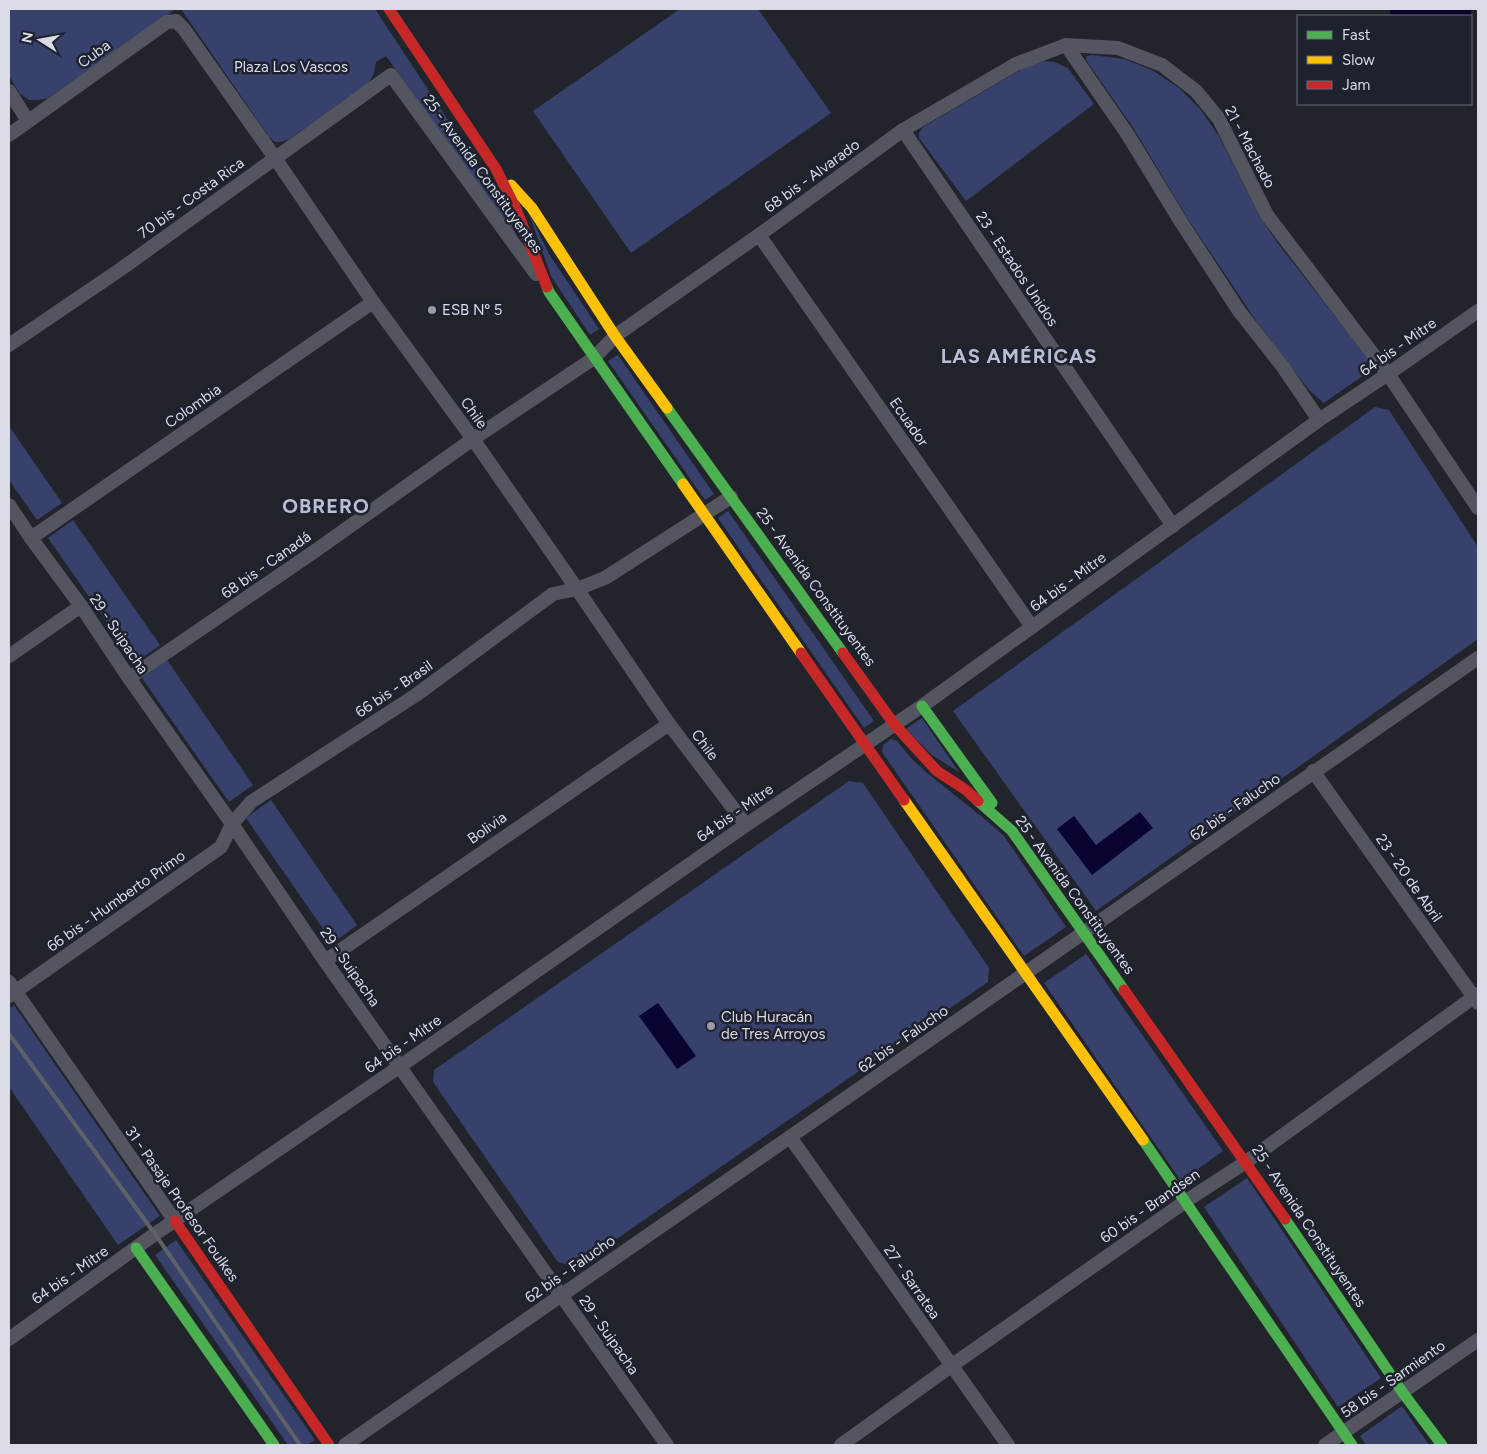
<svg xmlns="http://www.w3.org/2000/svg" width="1487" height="1454" font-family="Figtree,sans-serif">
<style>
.green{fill:#38406c}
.water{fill:#090330}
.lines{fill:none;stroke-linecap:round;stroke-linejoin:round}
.river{stroke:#090330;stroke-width:29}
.street{stroke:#53555f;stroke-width:14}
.fast{stroke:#4caf50;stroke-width:11}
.slow{stroke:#ffc107;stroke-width:11}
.jam{stroke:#c62828;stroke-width:11}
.rail{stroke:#5f6168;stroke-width:4}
.poi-dot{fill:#999ca4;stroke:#1e222f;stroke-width:2}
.labels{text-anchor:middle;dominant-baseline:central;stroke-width:5;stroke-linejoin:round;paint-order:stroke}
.street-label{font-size:15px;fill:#d9dce5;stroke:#1e222f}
.park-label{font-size:15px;fill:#d9ddef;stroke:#1e222f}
.poi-label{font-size:15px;fill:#d9dce5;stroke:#1e222f;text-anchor:start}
.district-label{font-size:20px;font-weight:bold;letter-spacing:1px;fill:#b9bed0;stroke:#1e222f}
</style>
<rect width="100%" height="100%" fill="#22242b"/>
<g class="green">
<path d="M9,9H176L48,98L39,100H29L20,94L9,76Z"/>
<path d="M181,9H375L502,202L521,246L386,56L376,62L374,73L369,83L289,139L281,142H275L269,137Z"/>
<path d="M680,9H758L831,113L631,253L533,111Z"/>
<path d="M1092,55L1124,59L1152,70L1179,88L1201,110L1220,138L1260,217L1279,245L1375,367L1324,403L1309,390L1257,322L1188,219L1134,129L1086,60L1087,56Z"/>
<path d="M1042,61L1054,62L1068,68L1094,104L966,201L919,138V133L923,127L1029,65Z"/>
<path d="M528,211L549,254L599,329L590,335L551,276Z"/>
<path d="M618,355L714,494L705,500L608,361Z"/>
<path d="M1375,407L1389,410L1478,547V639L1096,911L953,711Z"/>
<path d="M9,426L62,503L37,520L9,480Z"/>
<path d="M728,511L874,721L864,728L718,518Z"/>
<path d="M73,520L160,645L135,663L48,538Z"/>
<path d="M167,660L253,785L229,802L142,678Z"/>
<path d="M922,718L959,772L932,755L906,729Z"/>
<path d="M891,739L897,741L910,757L927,773L986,820L1004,836L1066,927L1024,956L882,752L883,745Z"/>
<path d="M849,781L863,783L989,968L988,982L576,1267L558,1262L433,1082L434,1070Z"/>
<path d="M271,800L357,925L333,943L246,818Z"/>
<path d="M1086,954L1223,1151L1181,1181L1044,983Z"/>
<path d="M14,1005L160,1216L118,1245L9,1087V1009Z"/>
<path d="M1247,1178L1381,1378L1338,1407L1204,1207Z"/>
<path d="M176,1240L315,1440L307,1445H288L155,1255Z"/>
<path d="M1402,1406L1429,1445H1366L1360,1436Z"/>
</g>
<g class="water">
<path d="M1140,812L1153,828L1092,875L1057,829L1074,816L1096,845Z"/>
<path d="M658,1003L696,1056L677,1069L639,1016Z"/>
</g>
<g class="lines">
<path class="river" d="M1404,9L1443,15L1457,9"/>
<g class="street">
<path d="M1066,45L1128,135L1181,222L1239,311L1283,367L1319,420"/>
<path d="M9,91L28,121"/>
<path d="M903,130L1173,526"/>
<path d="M9,135L167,22L176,21L184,29L275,158L373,302L473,439L577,589L669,724L746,825"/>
<path d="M759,235L1032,627"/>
<path d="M9,345L121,269L391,75L536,274"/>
<path d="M9,505L31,538L81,606L129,678L232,824L325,961L667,1445"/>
<path d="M31,538L373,302"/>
<path d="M9,656L81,606"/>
<path d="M129,678L315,551L473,439L594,358L615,336L759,235L903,130L1016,64L1066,45L1118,48L1162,65L1196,91L1219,119L1267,215L1388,374L1478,508"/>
<path d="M1313,771L1478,1003"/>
<path d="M325,961L669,724"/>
<path d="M9,982L175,1221"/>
<path d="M9,996L221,847L232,824L251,802L416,695L553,594L577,589L605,578L731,497"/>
<path d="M790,1137L1008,1445"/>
<path d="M9,1339L155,1234L399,1067L746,825L922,706L1319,420L1388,374L1478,311"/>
<path d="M345,1445L790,1137L1478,658"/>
<path d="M841,1445L951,1366L1186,1201L1246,1162L1478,994"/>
<path d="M1325,1445L1478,1340"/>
</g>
<g class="fast">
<path d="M547,287L549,292L683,484"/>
<path d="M667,408L843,653"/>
<path d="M922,706L992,803"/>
<path d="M978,801L1012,831L1124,990"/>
<path d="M1143,1140L1352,1445"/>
<path d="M1285,1219L1403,1393L1442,1445"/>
<path d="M136,1248L274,1445"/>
</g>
<g class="slow">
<path d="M511,185L532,208L615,336L667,408"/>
<path d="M683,484L801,653"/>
<path d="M904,800L1143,1140"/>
</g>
<g class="jam">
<path d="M389,9L496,169L516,209L547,287"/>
<path d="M801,653L904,800"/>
<path d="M843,653L894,724L937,771L966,790L978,801"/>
<path d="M1124,990L1285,1219"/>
<path d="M175,1221L329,1445"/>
</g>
<path class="rail" d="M9,1034L155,1234L300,1445"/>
</g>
<g class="poi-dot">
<circle cx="432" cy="310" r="5"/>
<circle cx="711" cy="1026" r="5"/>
</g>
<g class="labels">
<g class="street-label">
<text transform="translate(94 54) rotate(-36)">Cuba</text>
<text transform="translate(1250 147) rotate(62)">21 - Machado</text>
<text transform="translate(483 174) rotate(54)">25 - Avenida Constituyentes</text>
<text transform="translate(812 176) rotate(-36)">68 bis - Alvarado</text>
<text transform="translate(191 198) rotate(-36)">70 bis - Costa Rica</text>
<text transform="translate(1017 269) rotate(56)">23 - Estados Unidos</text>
<text transform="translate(1398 347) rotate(-35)">64 bis - Mitre</text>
<text transform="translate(193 406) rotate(-35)">Colombia</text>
<text transform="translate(474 413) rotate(54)">Chile</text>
<text transform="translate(909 422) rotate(55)">Ecuador</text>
<text transform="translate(266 565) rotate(-35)">68 bis - Canadá</text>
<text transform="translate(1068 582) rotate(-36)">64 bis - Mitre</text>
<text transform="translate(816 587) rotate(54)">25 - Avenida Constituyentes</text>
<text transform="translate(119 634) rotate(56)">29 - Suipacha</text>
<text transform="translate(394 689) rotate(-34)">66 bis - Brasil</text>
<text transform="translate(705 745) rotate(53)">Chile</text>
<text transform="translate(1235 807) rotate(-35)">62 bis - Falucho</text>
<text transform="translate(735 813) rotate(-35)">64 bis - Mitre</text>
<text transform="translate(487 828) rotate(-35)">Bolivia</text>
<text transform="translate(1409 878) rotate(55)">23 - 20 de Abril</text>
<text transform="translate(1075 895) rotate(54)">25 - Avenida Constituyentes</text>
<text transform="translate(116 901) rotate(-35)">66 bis - Humberto Primo</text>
<text transform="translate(350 967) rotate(55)">29 - Suipacha</text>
<text transform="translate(903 1039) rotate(-35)">62 bis - Falucho</text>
<text transform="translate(403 1044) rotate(-35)">64 bis - Mitre</text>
<text transform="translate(182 1204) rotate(55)">31 - Pasaje Profesor Foulkes</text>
<text transform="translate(1150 1206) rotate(-35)">60 bis - Brandsen</text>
<text transform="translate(1309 1226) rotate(56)">25 - Avenida Constituyentes</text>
<text transform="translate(570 1269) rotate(-35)">62 bis - Falucho</text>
<text transform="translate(70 1275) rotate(-35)">64 bis - Mitre</text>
<text transform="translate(912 1282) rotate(55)">27 - Sarratea</text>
<text transform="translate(609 1335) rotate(55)">29 - Suipacha</text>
<text transform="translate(1393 1379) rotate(-35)">58 bis - Sarmiento</text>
</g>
<g class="park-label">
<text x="291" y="67">Plaza Los Vascos</text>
</g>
<g class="poi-label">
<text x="442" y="310">ESB Nº 5</text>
<text x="721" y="1017">Club Huracán<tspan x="721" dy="17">de Tres Arroyos</tspan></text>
</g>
<g class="district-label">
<text x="1019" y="356">LAS AMÉRICAS</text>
<text x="326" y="506">OBRERO</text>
</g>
</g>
<rect width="1487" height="1454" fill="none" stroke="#d9dce5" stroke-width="20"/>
<rect x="1297" y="15" width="175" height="90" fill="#1e222f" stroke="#696c78"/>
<rect x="1307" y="31" width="25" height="8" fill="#4caf50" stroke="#696c78"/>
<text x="1342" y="40" font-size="15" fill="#d9dce5">Fast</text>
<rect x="1307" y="56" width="25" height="8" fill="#ffc107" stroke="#696c78"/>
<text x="1342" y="65" font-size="15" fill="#d9dce5">Slow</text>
<rect x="1307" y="81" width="25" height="8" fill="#c62828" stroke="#696c78"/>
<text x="1342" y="90" font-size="15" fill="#d9dce5">Jam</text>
<g transform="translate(40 40) rotate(281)" stroke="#1e222f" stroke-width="4" paint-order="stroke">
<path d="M0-4L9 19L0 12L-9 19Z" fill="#d9dce5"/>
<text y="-8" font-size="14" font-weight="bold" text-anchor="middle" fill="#d9dce5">N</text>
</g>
</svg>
